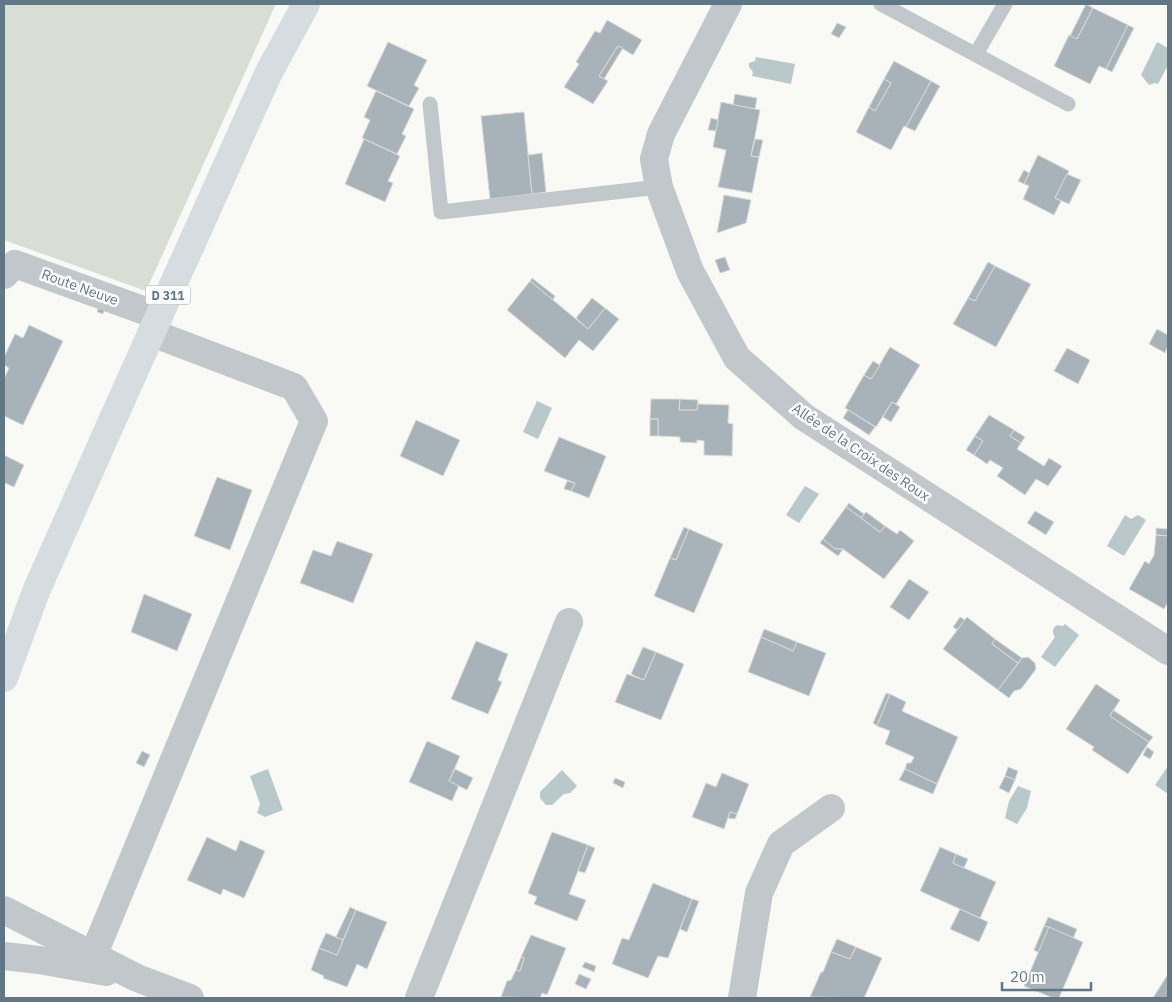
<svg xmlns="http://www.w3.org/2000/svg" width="1172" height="1002" font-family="'IBM Plex Sans',sans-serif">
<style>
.green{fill:#d9ded5}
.water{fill:#b8c8cb}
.building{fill:#a8b3b9;stroke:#dbdbd8}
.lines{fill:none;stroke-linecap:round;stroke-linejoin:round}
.service{stroke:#c2c7cb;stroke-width:15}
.minor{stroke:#c2c7cb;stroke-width:28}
.tertiary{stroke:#c2c7cb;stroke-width:28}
.primary{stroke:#d6dcdf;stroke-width:28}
.labels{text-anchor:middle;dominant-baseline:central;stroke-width:5;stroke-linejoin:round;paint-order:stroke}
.shield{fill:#fff;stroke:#91a0a9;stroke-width:1}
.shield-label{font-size:12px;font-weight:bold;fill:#627784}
.street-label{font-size:14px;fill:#627784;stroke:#fff}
</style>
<rect width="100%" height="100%" fill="#f9f9f6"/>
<path class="green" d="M4,4H276L146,291L4,240Z"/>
<g class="water">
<path d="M1157,42L1168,48V65L1158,84L1155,83L1149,85L1141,75Z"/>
<path d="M756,57L795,64L791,84L752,76L753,72L749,67V63L755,61Z"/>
<path d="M537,401L552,408L538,439L523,432Z"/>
<path d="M805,486L819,494L799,523L786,515Z"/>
<path d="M1125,515L1131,519L1138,515L1146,520L1124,556L1107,546Z"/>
<path d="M1065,624L1079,635L1055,667L1041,657L1055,637C1052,632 1052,628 1057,625L1063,626Z"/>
<path d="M1168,766V794L1155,785Z"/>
<path d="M268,769L283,810L265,817L257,813L260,804L250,776Z"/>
<path d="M562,770L577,786L570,793L564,794L552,805H546L540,798V792Z"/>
<path d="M1018,786L1031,791L1027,808L1017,824L1005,818L1009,801Z"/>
</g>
<g class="building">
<path d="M1086,4L1093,8L1077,39L1070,36Z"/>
<path d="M1093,8L1128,25L1106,69L1099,66L1090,84L1054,66L1069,35L1077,39Z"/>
<path d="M607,20L642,40L633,55L618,46L599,76L608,81L593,104L564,87L579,64L576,62L595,31L600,33Z"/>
<path d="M837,23L846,27L839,38L831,34Z"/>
<path d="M1128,25L1134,28L1112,72L1106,69Z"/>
<path d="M388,42L427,60L414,85L419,88L409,106L367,86Z"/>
<path d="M618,46L623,48L604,79L599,76Z"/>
<path d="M894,61L931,81L906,127L904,126L891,150L856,132L869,107L875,111L891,83L884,79Z"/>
<path d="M884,79L891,83L875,111L869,107Z"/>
<path d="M931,81L940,86L915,131L906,127Z"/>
<path d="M376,91L414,109L402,134L406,136L397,154L362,138L370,120L364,117Z"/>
<path d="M735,94L757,98L755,109L733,105Z"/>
<path d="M721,102L760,110L751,156L759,157L752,193L718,187L726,150L713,147Z"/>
<path d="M524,112L532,194L490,199L481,116Z"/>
<path d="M711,118L718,120L716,131L708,130Z"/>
<path d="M364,139L400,156L388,181L393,183L385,202L345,184Z"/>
<path d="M755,139L763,140L759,157L751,156Z"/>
<path d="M542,153L546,192L532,194L528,155Z"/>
<path d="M1038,155L1069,171L1055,198L1061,201L1054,215L1023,199L1029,186L1024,184Z"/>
<path d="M1024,170L1029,173L1024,184L1018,181Z"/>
<path d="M1067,174L1081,180L1069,204L1055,198Z"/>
<path d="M724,195L751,200L746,223L717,233Z"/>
<path d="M725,257L730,270L720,273L715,260Z"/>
<path d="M988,262L995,266L975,301L968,298Z"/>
<path d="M995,266L1031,284L996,347L953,324L968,298L975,301Z"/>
<path d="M532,278L555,296L553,300L530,281Z"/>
<path d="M530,281L588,329L605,308L619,319L593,351L579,340L565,358L507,310Z"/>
<path d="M592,298L605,308L588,329L576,318Z"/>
<path d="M99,306L105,309L103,314L97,312Z"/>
<path d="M29,325L63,341L23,425L4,416V379L9,368L4,365V357L15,334L23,338Z"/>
<path d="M1157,329L1168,335V346L1165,353L1149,344Z"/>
<path d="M890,347L920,365L896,404L892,402L876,427L845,408L864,375L871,379Z"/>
<path d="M1067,348L1090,360L1078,384L1054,371Z"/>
<path d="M873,361L880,365L871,379L864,375Z"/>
<path d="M651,399H680L679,410H697L698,404L729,405L728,423L733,424L732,456L704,455V441L697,440V443L680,442V437L658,436V419H650Z"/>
<path d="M680,399L698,400L697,410H679Z"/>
<path d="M892,402L900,407L891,422L883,417Z"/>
<path d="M848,410L875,427L869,435L843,418Z"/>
<path d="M989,415L1014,430L1010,436L1021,443L1017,449L1044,466L1049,458L1062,466L1048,486L1036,479L1025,495L997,476L1003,468L990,460L987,464L974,455L983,441L975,436Z"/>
<rect x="650" y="419" width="8" height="17"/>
<path d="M416,420L460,440L443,476L400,456Z"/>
<path d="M1014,430L1025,437L1021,443L1010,436Z"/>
<path d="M975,436L983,441L974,455L966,450Z"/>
<path d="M559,437L606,456L589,498L571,491L575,483L544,471Z"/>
<path d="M4,455L24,465L14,487L5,483L4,486Z"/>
<path d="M217,477L252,490L230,550L194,536Z"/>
<path d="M567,481L575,483L571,491L564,489Z"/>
<path d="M849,503L864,514L861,518L846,507Z"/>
<path d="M846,507L880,532L885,526L897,534L900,530L914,541L884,579L843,549H835L823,539Z"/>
<path d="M1035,511L1054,522L1046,535L1027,523Z"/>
<path d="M866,512L885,526L880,532L861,518Z"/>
<path d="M684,527L689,529L676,560L670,558Z"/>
<path d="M1156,528L1168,529V536L1156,535Z"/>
<path d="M689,529L723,544L694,613L654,596L670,558L676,560Z"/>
<path d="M1156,535L1168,536V602L1164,609L1129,589L1145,561L1149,564L1154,555Z"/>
<path d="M823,539L835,549H843L838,556L820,543Z"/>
<path d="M337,541L373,554L353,603L300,583L313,550L331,556Z"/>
<path d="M909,579L929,592L909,620L890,607Z"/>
<path d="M144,594L192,614L177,651L131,632Z"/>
<path d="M960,617L965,620L957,630L953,627Z"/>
<path d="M967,617L995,639L992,644L1018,663L998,690L943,649Z"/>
<path d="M764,629L797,642L793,651L761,637Z"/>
<path d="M761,637L793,651L797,642L826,653L809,696L748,672Z"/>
<path d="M995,639L1022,658L1018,663L992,644Z"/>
<path d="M476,641L508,654L498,680L502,682L488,714L451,699Z"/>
<path d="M643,647L656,652L644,680L631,674Z"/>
<path d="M656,652L684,664L661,720L615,702L627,674L644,680Z"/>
<path d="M1028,657L1035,663L1036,669L1021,689L1014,691L1009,698L998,690L1022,658Z"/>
<path d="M1096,684L1120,700L1110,716L1149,742L1128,774L1092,750L1094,747L1066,729Z"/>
<path d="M886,693L890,694L877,726L873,723Z"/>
<path d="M890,694L906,702L902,711L958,737L937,784L905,769L907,763H911L914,757L885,744L890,731L877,726Z"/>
<path d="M1113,710L1153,737L1149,742L1110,716Z"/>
<path d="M427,741L460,756L449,781L459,785L452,801L409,782Z"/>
<path d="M1147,747L1154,752L1150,759L1143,755Z"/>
<path d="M142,751L150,755L144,767L136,763Z"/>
<path d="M1008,767L1018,771L1015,780L1005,776Z"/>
<path d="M455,769L473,778L467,790L449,781Z"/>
<path d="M905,769L937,784L933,794L899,780Z"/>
<path d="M722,773L749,784L737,814L730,812L724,829L692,817L706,783L716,787Z"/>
<path d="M1005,776L1015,780L1009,793L999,788Z"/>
<path d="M615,778L625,782L623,788L613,783Z"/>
<path d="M730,812L737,814L735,819L728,818Z"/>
<path d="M552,832L588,845L569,894L586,900L577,921L534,904L537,897L528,893Z"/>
<path d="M207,837L236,851L240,840L265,851L244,898L223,889L221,895L187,880Z"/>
<path d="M588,845L595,848L585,873L578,871Z"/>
<path d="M940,847L956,854L953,863L996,882L980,918L920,891Z"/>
<path d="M956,854L968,859L964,868L953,863Z"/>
<path d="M653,883L692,899L668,958L658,956L648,978L612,964L622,938L629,940Z"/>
<path d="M692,899L699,901L687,932L680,929Z"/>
<path d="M350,907L356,910L343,940L336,937Z"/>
<path d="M960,909L988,922L979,942L950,929Z"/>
<path d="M356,910L387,922L367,969L357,964L347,987L323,978L324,976L311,970L319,948L337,955Z"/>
<path d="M1048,917L1077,929L1073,939L1044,926Z"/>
<path d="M1044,926L1049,927L1039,953L1034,950Z"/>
<path d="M1049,927L1083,942L1059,998H1053L1024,986Z"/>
<path d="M326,933L343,940L337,955L319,948Z"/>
<path d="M531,935L566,948L547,995L542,993L540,998L501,997L507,981L511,980L516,970L520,971L524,958L521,957Z"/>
<path d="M837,939L856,947L850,959L831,952Z"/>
<path d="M856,947L882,958L864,998L810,997L821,972H823L831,952L850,959Z"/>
<path d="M521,957L524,958L520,971L516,970Z"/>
<path d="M585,962L596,966L594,972L582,967Z"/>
<path d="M579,974L591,979L586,989L575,984Z"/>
<path d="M1168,974V998H1153Z"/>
</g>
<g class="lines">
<g class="service">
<path d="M881,4L1068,104"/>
<path d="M976,54L1005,4"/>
<path d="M430,104L441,212L659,187"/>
</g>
<g class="minor">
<path d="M728,4L661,134L654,159L659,187L690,271L737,358L804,417L1168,651"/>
<path d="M4,275L15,264L159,316"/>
<path d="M93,956L314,421L294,387L152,333"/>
<path d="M419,998L569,622"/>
<path d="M742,998L759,893L781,844L831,808"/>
</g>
<g class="tertiary">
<path d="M4,910L137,978L190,998"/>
<path d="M4,956L39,960L106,972"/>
</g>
<path class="primary" d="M4,678L37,589L159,316L268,74L306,4"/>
</g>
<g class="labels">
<rect class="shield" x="145.5" y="285.5" width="45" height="19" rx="4"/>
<g class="shield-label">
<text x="168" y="295">D 311</text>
</g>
<g class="street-label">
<text transform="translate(80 287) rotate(20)">Route Neuve</text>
<text transform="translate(861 452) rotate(34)">Allée de la Croix des Roux</text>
</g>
</g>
<rect width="1172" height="1002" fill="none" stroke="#627784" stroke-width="10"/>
<path d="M1002 982v8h89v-8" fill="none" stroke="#627784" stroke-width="2.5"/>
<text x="1010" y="982" font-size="15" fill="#627784" stroke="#ffffff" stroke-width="4" paint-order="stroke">20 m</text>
</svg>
